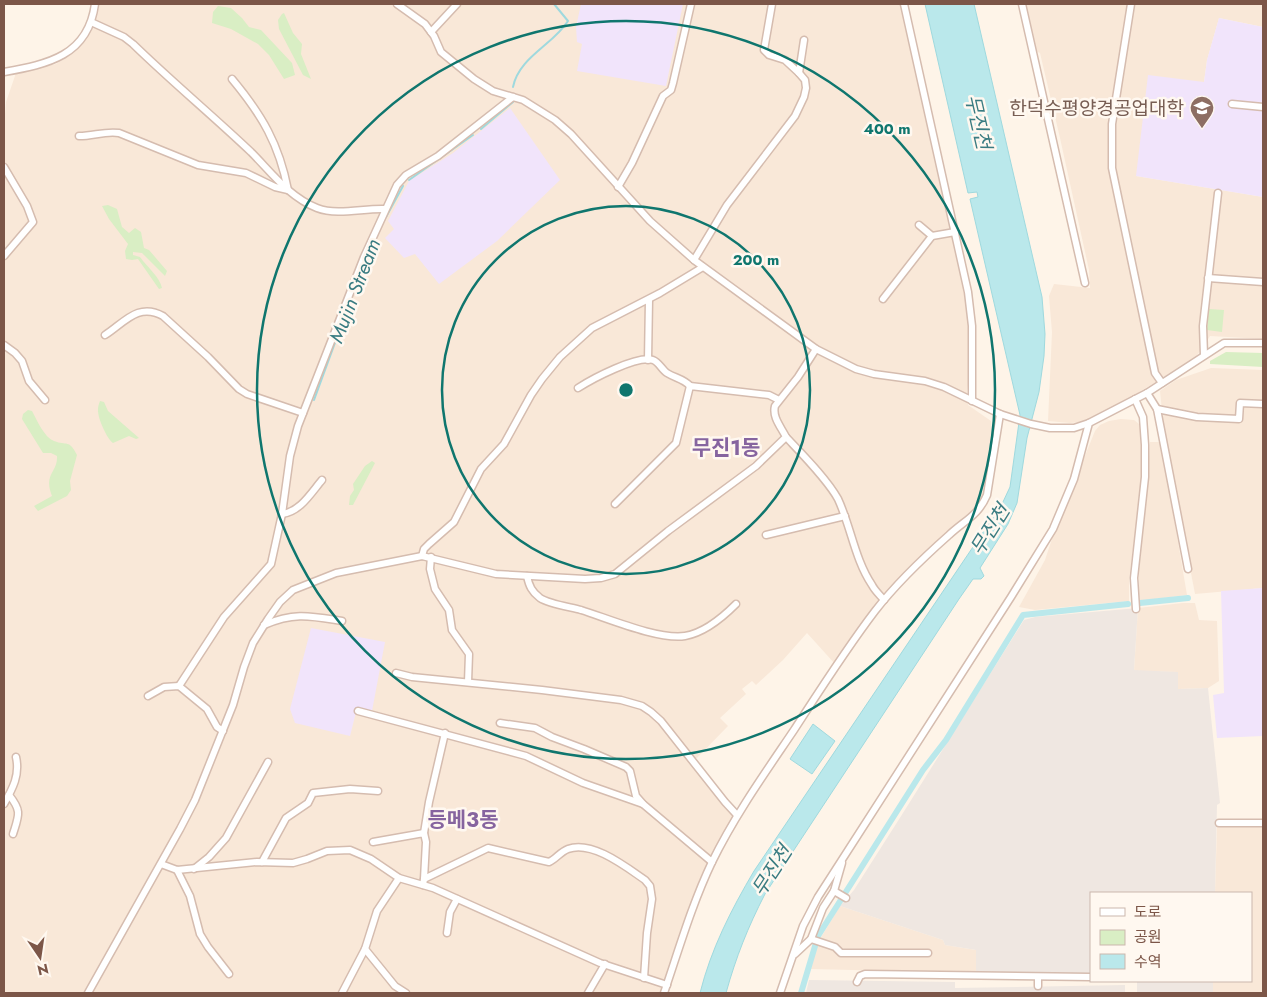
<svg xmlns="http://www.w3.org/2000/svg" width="1267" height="997" font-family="Jost,'Noto Sans KR',sans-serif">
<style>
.residential{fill:#f9e8d8}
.industrial{fill:#efe7e1}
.education{fill:#f1e4fb}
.green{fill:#d9eec4}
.water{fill:#bae8eb;stroke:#9fd9de}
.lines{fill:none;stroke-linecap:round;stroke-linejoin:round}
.stream{stroke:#9fd9de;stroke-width:2}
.canal{stroke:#bae8eb;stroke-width:6}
.minor-casing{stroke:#d5bcaf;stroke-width:9}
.minor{stroke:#fff;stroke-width:6}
.ring{fill:none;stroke:#0f766e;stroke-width:2.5}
.labels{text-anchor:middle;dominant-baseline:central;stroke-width:5;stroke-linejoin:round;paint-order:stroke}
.education-label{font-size:19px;fill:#785e54;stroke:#fff8f0;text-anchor:end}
.water-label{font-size:20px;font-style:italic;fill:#3a7c82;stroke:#fff8f0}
.quarter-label{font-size:21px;font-weight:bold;fill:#86649f;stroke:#fff8f0}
.centre{fill:#0f766e;stroke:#fff8f0;stroke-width:2.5}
.ring-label{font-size:15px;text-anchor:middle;font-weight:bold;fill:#0f766e;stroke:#fff8f0;stroke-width:5;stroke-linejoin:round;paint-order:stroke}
</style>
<rect width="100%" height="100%" fill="#fef4e8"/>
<g class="residential">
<path d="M98,4H900L966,291L971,366L967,391L968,405L991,421L992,440L986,488L980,506L974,513L941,538L912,565L835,664L807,633L783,660L756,685L752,681L742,689L746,694L720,718L728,726L692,763L734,814L713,852L666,977L661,993H4V126L6,102L16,73L56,64L69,56L82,43L92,27Z"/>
<path d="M1025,4H1263V27L1219,18L1207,60L1204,82L1136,176L1263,197V339L1210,336L1196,357L1112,409L1080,422L1070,423L1048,421L1052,332L1049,296L1054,284L1090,288L1089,270L1060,138L1040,53L1036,51Z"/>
<path d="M1211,368L1263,370V588L1195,594L1164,431L1160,391L1176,380Z"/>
<path d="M1121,419L1134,420L1139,424L1142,429V477L1129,580V601L1035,610L1019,607L1045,560L1055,530L1095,431L1100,425L1109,421Z"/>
<path d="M1150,442H1161L1187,595L1139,601V570L1148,475Z"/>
<path d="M1183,603H1195L1199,620L1217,621L1219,681L1208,688L1178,689L1177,672L1134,671L1138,608Z"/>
<path d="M1217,827H1263V993H1213V981H1251V893H1215Z"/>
<path d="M840,906L943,940L945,945L976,950V973L811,969L817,944Z"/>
</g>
<g class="industrial">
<path d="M1138,608L1134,670L1178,672V689L1208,688L1220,803L1217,805L1215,893H1091V974L976,973V950L945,945L943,940L840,906L854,890L903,813L1024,620L1035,617Z"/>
<path d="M809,980L955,982V988L1125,985V993H806Z"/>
<rect x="1137" y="981" width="76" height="12"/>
</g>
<g class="education">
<path d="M581,4H683L666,86L577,71L582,44L577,42L576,27Z"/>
<path d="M1219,18L1263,27V197L1136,176L1148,75L1204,82L1207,60Z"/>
<path d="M510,108L560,180L497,241L439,284L415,254L404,258L385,238L394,229L388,221L409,181L453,153Z"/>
<path d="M1263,588V736L1217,738L1213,695L1224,693L1221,591Z"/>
<path d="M311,628L385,642L372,711L357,708L350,736L295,723L290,709Z"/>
</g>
<g class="green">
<path d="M218,6L231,8L242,18L249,27L261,30L292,63L295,75L284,79L269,55L258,44L231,29L212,23L213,12Z"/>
<path d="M284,13L293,33L302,44L301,54L311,79L303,75L279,29L278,20L282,14Z"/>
<path d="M108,205L117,209L122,227L129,233L135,228L141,232L144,248L149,250L167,271L165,276L142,253L133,252V255L140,257C147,267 160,277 162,288L159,289L138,259L132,260L126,259L125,251L128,244L109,219L102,206Z"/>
<path d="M1209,309L1224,310L1222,332L1207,330Z"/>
<path d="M1226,352L1263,353V367L1210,364V361Z"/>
<path d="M100,401L104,402L108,411L139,438L136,439L129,436L113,443C107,439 97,417 98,409C98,406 99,404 100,401Z"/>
<path d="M28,410L32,411C37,420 44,437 54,441C67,446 69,439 77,455L70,481L71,490L67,496L38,511L34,506L52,496C43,473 58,473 57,456L51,453H43L22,419L23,414Z"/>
<path d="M372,461L375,463L353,505H349L350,496L354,490L353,484L365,466Z"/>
</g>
<g class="water">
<path d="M925,4H974L1042,297L1045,334L1044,356L1039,392L1027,438L1017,503L1008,524L980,568L984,576L981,579H973L959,599L765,894C748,927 736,957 726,993H700C711,949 731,910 754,871L1002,504L1010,487L1020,415L970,199L978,197L977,192L968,193Z"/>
<path d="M813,724L835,741L812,774L790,759Z"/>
</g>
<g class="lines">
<g class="stream">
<path d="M513,87C519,57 553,45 568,21L554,4"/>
<path d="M481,129L513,102"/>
<path d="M409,180L473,135"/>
<path d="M386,217L403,186"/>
<path d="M314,400L350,302"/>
</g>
<g class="canal">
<path d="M1140,603L1188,598"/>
<path d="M801,993L818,936L923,770L946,740L1023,615L1128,604"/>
</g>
<defs>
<g id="minor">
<path d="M397,4L425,24L434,36L441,52L474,79L493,91L523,100L555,120L571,134L650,221L694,260L816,349L856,369L874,374L925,381L944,387L1000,414L1031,424L1050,428H1074L1089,423"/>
<path d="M904,4L968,292L972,326V401"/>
<path d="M1022,4L1085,283"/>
<path d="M1131,4L1112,124V168L1155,373L1162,383"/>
<path d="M91,22L124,37L133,44C171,81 212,115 251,152C271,172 289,197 317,208C338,216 363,208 385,209"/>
<path d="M431,32L457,4"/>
<path d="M4,72C48,64 88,56 95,4"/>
<path d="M799,73L804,40"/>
<path d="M1232,104L1263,107"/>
<path d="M79,136C94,136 104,131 119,133L198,165L246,173L275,187L288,190C279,144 262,115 232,79"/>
<path d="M4,167L27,206L33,222L4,256"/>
<path d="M618,187L632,163L663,96L671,90L673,83L691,4"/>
<path d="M919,225L932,236"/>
<path d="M694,260L727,205L795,116L804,97L806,88L805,80L799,73L785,60L769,55L764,50L772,4"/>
<path d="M1208,278L1263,282"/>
<path d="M883,299L932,236L955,232"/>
<path d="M105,335C124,323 138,302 163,316L208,357L239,389L247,394L303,413"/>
<path d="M4,345L15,353L22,361L29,381L45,400"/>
<path d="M1204,355L1203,326L1218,193"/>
<path d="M648,360L649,300"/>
<path d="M578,388C592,379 637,355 653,360C659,362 662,370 667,373C675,378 684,379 690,386"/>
<path d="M1147,393L1157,409L1188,569"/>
<path d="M1135,399L1143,417L1145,445V477L1134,578L1136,609"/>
<path d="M1157,409L1197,417L1239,419L1240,403L1263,404"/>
<path d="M786,437C802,454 827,479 838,499C851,527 855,560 872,585C875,591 880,595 884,600"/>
<path d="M615,504L676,443L690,386L769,395L779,400"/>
<path d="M282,514C300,512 311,493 322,480"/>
<path d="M766,535L845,516"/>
<path d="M422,556L424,549L429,544L454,522L481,469L504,444L531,395L542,379L560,357L592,328L660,293L703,267"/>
<path d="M431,557L430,569L435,589L449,610L452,630L469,654L468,682"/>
<path d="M527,576C529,586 532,592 540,598C549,604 570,607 581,610C607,618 658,640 685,636C703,633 723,617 736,604"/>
<path d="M264,625C295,612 310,616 342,621"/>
<path d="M396,673L412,677L542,690L621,700L642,706L651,712L661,721L725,802L737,815"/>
<path d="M179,686L224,617L271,564L282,514L290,456L298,426L364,257L397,185L406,175L438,156L513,97"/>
<path d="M148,696L164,687L179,686L207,709L217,727L223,731"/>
<path d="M358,711L526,756L583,783L643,804"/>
<path d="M500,723L535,728L552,737L584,749L626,767L630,771L636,796L643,804L712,862"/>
<path d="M9,795C22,811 19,815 13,834"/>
<path d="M4,804C13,788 20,775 16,757"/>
<path d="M1219,823H1263"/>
<path d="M424,833L429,802L445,733"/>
<path d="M373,842L424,833L426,842L424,879"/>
<path d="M262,862L286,818L308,803L313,793L350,789L378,791"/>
<path d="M161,864L177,870L257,862L293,863L307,859L327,851L350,850L371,859L399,878L433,888L600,963L667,985"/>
<path d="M194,869L209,857L226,838L268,762"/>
<path d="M177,870L190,896L200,934L208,947L229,974"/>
<path d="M423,885L424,879L488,848L549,862C556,859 560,852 568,849C592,840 626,867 645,880L650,886L652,899L647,933L644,978"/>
<path d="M834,891L846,898"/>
<path d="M447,933L450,912L457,899"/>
<path d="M811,939L835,947L841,953H928"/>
<path d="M365,949L395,986L406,993"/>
<path d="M795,954L811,939L823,908L834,891L842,863"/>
<path d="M1038,977V986"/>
<path d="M857,982L860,976L865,974L1091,977"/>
<path d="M88,993L180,829L195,800L233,705L244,667L253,643L268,619L280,602L293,590L336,573L422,556L496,574L585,579L601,578L615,574L668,531L756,466L786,437C781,427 772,417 775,406L798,377L816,349"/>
<path d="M342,993L365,949L377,911L399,878"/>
<path d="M588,993L605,964"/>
<path d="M664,993C679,949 692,904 712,862C735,815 765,773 794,730C820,690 846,649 875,611C896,584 923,558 949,535C965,520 978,516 987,495L1000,414"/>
<path d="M780,993L803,926L818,897L1011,597L1053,529L1074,479L1089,423L1147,393L1224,343H1263"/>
</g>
</defs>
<use href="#minor" class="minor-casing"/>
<use href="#minor" class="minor"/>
</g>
<g class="ring">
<circle cx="626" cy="390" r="184"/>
<circle cx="626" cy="390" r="369"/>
</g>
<defs>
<symbol id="university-pin" viewBox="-11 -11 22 30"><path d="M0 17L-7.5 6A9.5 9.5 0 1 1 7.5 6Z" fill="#8d6e63" stroke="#fff8f0"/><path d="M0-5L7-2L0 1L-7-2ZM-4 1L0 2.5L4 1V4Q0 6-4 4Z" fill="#fff"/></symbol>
</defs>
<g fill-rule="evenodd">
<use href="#university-pin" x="1188" y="94" width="28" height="38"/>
</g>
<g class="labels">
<g class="education-label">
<text x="1184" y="108">한덕수평양경공업대학</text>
</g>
<g class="water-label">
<text transform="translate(978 122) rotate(77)">무진천</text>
<text transform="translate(355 291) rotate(-69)">Mujin Stream</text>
<text transform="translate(990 530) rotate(-58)">무진천</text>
<text transform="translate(772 871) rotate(-57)">무진천</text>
</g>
<g class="quarter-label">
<text x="726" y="448">무진1동</text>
<text x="463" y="820">등메3동</text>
</g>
</g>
<circle cx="626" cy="390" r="8" class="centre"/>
<g class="ring-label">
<text x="887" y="134">400 m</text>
<text x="756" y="265">200 m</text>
</g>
<rect width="1267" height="997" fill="none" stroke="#7c5648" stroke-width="10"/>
<rect x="1090" y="892" width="162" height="90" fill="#fff8f0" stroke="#cbb7ad"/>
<rect x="1100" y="908" width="25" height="8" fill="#ffffff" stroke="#cbb7ad"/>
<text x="1134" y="917" font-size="15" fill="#7c5648">도로</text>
<rect x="1100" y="930" width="25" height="15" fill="#d9eec4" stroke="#cbb7ad"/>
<text x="1134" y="942" font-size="15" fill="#7c5648">공원</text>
<rect x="1100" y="954" width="25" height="15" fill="#bae8eb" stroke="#cbb7ad"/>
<text x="1134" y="967" font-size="15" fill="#7c5648">수역</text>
<g transform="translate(40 957) rotate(167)" stroke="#fff8f0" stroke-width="4" paint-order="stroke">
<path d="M0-4L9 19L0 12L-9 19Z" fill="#7c5648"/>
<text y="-8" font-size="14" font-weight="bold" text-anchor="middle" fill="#7c5648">N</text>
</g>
</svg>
